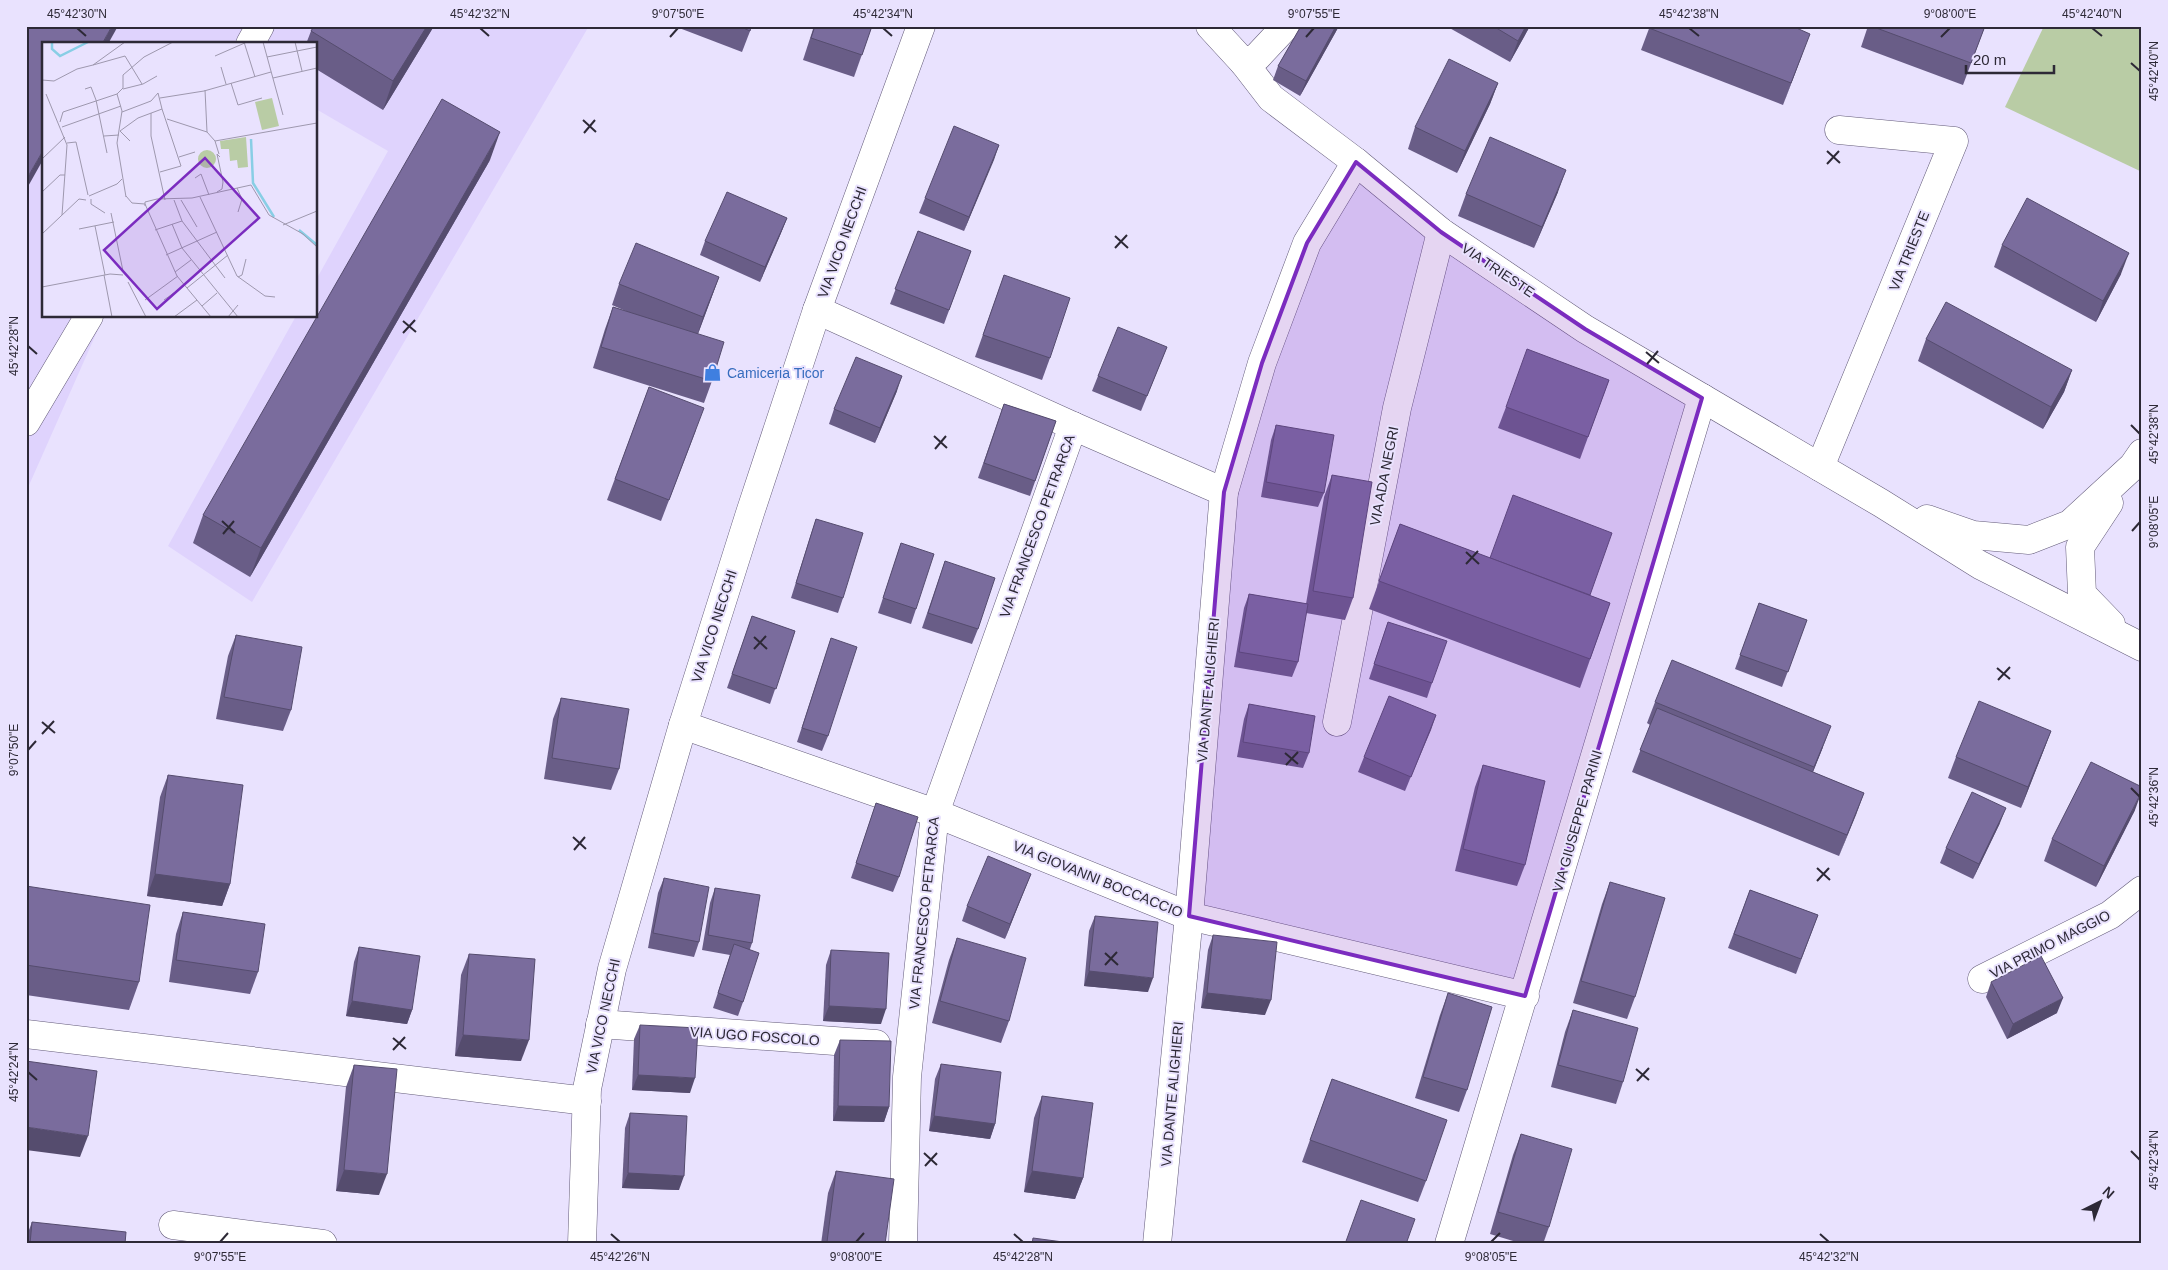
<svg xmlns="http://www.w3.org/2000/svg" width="2168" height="1270" font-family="Helvetica,sans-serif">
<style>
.built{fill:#dfd3fd}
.green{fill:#b9cca5}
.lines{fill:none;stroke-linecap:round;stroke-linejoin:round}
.minor-casing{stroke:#635b79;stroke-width:29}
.minor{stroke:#fff;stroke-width:28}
.wall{fill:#695d87}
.shaded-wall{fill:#554c6e}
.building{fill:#7a6c9d;stroke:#554c6e}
.marked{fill:#7b2cbf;fill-opacity:0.2;stroke:#7b2cbf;stroke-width:4;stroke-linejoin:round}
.ticks{fill:none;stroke:#2d2936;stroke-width:2}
.labels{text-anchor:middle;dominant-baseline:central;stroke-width:4;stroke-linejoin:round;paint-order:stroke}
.street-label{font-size:14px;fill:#2d2936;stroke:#e9e2fe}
.shop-label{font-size:14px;fill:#366cbe;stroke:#e9e2fe;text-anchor:start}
.inset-river{fill:none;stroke:#88cee5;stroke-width:2.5}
.inset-road{fill:none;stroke:#9e98ae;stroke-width:1}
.view{fill:#7b2cbf;fill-opacity:0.15;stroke:#7b2cbf;stroke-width:2.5}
.inset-edge{fill:none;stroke:#2d2936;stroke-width:2.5}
.neatline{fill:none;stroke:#2d2936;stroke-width:2}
.ticks-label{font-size:12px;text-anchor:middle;fill:#2d2936}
</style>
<rect width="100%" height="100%" fill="#e9e2fe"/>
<path class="built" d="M26,26H589L252,602L168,546L296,316H316V280L388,151L316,109V44H44V316H104L26,492Z"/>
<path class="green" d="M2044,26H2142V172L2005,107Z"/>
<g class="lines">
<defs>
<g id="minor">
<path d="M1210,26L1244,63L1271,98L1356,162L1441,232L1585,329L1881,503L1980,565L2142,647"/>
<path d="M250,44L260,26"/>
<path d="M1244,63L1257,57L1286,26"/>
<path d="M817,310L1073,426L1224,492"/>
<path d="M26,422L89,316"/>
<path d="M1820,467L1954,141L1839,130"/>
<path d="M2109,503L2080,547L2082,594L2111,624"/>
<path d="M1927,519L1973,535L2029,540L2070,524L2133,466L2142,453"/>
<path d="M1337,722L1397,408L1441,232"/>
<path d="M683,725L935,813L1189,916L1525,996"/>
<path d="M1982,979L2110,915L2142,890"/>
<path d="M600,1024L876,1044"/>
<path d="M26,1034L587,1101"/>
<path d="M173,1225L323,1244"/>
<path d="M582,1244L587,1089L612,969L683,725L750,513L817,310L921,26"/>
<path d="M903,1244L907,1077L935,813L1073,426"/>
<path d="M1157,1244L1189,916L1224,492L1262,363L1307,243L1356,162"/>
<path d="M1449,1244L1702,398"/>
</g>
</defs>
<use href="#minor" class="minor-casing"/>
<use href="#minor" class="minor"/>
</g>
<g class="wall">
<path d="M314,26H434L383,110L316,69V44H306L311,31Z"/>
<path d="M674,26H752L742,52Z"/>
<path d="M814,26H872L854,77L803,60Z"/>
<path d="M1301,26H1339L1300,96L1273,80L1278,66Z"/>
<path d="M1446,26H1530L1510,62Z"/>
<path d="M1650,26L1802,55L1783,105L1641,50Z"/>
<path d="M1868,26H1985L1963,85L1861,47Z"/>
<path d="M1498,83L1490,104L1457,173L1408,149L1415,127Z"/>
<path d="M999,145L964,231L919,213L925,198Z"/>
<path d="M490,160L250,577L193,543L203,515Z"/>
<path d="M1558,192L1534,248L1458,216L1466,194Z"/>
<path d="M787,218L781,233L760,282L700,255L705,241Z"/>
<path d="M918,231L971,251L944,324L890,304Z"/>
<path d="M2002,245L2121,274L2096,322L1994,267Z"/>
<path d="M1004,275L1050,358L1042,380L975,357Z"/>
<path d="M719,277L698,334L712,381L704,403L593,368L605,329L613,307L628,312L612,305L619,284Z"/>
<path d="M1926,339L2072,370L2064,392L2043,429L1918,361Z"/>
<path d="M1167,347L1141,411L1092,391L1098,376Z"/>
<path d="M1609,380L1580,459L1498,428L1506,407Z"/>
<path d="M649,387L696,430L661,521L607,500Z"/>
<path d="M897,391L875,443L829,424L834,409Z"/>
<path d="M1004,404L1056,421L1030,496L978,478Z"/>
<path d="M1276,425L1324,493L1318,507L1261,497L1271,440Z"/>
<path d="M1332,475L1353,598L1345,620L1306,613L1298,662L1292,677L1234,667L1244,608L1249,594L1306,604L1324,497Z"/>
<path d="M816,519L843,598L838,613L791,598L811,534Z"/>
<path d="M1400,524L1610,603L1580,688L1369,609Z"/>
<path d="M901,543L916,609L911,624L878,613Z"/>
<path d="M945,561L978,629L972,644L922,628Z"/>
<path d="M1759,603L1807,620L1782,687L1735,669Z"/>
<path d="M752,616L795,631L770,704L727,688Z"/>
<path d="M1388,622L1432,683L1427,698L1369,679Z"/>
<path d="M236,635L291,710L283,731L216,719L228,656Z"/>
<path d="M831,638L828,736L822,751L797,742Z"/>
<path d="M561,698L619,769L611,790L544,779L553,719Z"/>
<path d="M1655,702L1823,747L1813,772L1864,793L1839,856L1632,772L1650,725L1647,723Z"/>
<path d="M1249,704L1309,753L1303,768L1237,757L1244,719Z"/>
<path d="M1436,715L1405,791L1358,772L1364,757Z"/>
<path d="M2051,731L2043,752L2021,808L1948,778L1956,757Z"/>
<path d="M1483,765L1525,865L1517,886L1455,871L1475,787Z"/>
<path d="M168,775L230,884L222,906L147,896L160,797Z"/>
<path d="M876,803L899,877L893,892L851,878Z"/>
<path d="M2135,810L2096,887L2044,861L2052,839Z"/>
<path d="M2000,823L1973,879L1940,863L1946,848Z"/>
<path d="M1031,874L1005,939L962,921L967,906Z"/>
<path d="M664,878L699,942L694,957L648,948L658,893Z"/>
<path d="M1610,882L1635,997L1627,1019L1573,1003L1602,904Z"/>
<path d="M26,886L139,982L129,1010L26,995Z"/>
<path d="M715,888L752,943L750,949L743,1002L738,1016L713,1008L730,955L702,950L710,903Z"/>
<path d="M1750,890L1818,915L1796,974L1728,948Z"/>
<path d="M183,912L258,972L250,994L169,982L176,934Z"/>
<path d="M1095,916L1148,992L1084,986L1089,931Z"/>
<path d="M1213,935L1265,1015L1201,1008L1208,950Z"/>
<path d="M957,938L1009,1021L1001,1043L932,1023L949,960Z"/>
<path d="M359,947L412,1010L407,1024L346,1016L354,962Z"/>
<path d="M831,950L881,1024L823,1021L826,965Z"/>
<path d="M469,954L521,1061L455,1056L461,975Z"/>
<path d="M1991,982L2057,1013L2007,1039L1986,997Z"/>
<path d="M1448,993L1467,1090L1459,1112L1415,1098L1440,1015Z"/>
<path d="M1573,1010L1623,1082L1616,1104L1551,1087L1565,1032Z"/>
<path d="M640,1025L690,1093L632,1090L634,1039Z"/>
<path d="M840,1040L889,1107L884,1122L833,1121L834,1055Z"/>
<path d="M941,1064L995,1124L990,1139L929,1131L935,1079Z"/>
<path d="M354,1065L379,1195L336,1191L346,1087Z"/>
<path d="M1332,1079L1426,1181L1418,1202L1302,1162Z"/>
<path d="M1042,1096L1083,1178L1075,1199L1024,1192L1034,1118Z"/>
<path d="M630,1113L679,1190L622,1188L625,1128Z"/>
<path d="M1521,1134L1549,1227L1543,1244H1523L1490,1234L1513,1155Z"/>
<path d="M836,1171L885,1244H821L828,1193Z"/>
<path d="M32,1222L125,1244H26V1238Z"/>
</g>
<g class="shaded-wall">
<path d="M112,26H118L108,44H102Z"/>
<path d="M427,26H434L383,110L393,81Z"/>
<path d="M1336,26H1339L1300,96L1306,81Z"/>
<path d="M1526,26H1530L1510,62L1518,41Z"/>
<path d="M1810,34L1802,55L1783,105L1791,83Z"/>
<path d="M1498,83L1490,104L1457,173L1465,151Z"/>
<path d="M500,132L490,160L250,577L261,548Z"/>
<path d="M999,145L994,160L964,231L969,217Z"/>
<path d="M44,149V158L26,190V180Z"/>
<path d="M1566,170L1558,192L1534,248L1542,227Z"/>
<path d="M787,218L781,233L760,282L765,267Z"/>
<path d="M2129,253L2121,274L2096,322L2103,301Z"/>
<path d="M719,277L711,299L696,339L703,317Z"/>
<path d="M2072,370L2064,392L2043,429L2051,407Z"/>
<path d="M902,376L897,391L875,443L880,428Z"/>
<path d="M1436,715L1431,730L1405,791L1411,777Z"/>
<path d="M1831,726L1823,747L1806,789L1814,767Z"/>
<path d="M2051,731L2043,752L2021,808L2028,787Z"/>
<path d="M2142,791L2135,810L2096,887L2104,866Z"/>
<path d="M1864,793L1856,815L1839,856L1847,835Z"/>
<path d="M2006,808L2000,823L1973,879L1979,864Z"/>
<path d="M155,874L230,884L222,906L147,896Z"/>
<path d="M1031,874L1025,888L1005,939L1010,924Z"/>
<path d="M1089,971L1153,978L1148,992L1084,986Z"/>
<path d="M1207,993L1271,1000L1265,1015L1201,1008Z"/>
<path d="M2063,998L2057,1013L2007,1039L2013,1024Z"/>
<path d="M352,1001L412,1010L407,1024L346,1016Z"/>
<path d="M829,1006L886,1009L881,1024L823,1021Z"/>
<path d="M463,1035L529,1040L521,1061L455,1056Z"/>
<path d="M638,1075L695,1078L690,1093L632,1090Z"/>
<path d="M838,1106L889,1107L884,1122L833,1121Z"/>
<path d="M934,1116L995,1124L990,1139L929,1131Z"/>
<path d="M26,1127L88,1136L80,1157L26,1150Z"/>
<path d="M344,1170L387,1174L379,1195L336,1191Z"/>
<path d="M1032,1171L1083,1178L1075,1199L1024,1192Z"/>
<path d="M628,1173L684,1176L679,1190L622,1188Z"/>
<path d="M827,1242L841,1244H826Z"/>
</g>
<g class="building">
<path d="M26,26H112L102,44H44V149L26,180Z"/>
<path d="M314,26H427L393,81L311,31Z"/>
<path d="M739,26H751L750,31Z"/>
<path d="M815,26H872L862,55L811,38Z"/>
<path d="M1301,26H1336L1306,81L1278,66Z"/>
<path d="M1493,26H1526L1518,41Z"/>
<path d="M1650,26H1792L1810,34L1791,83L1649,28Z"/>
<path d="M1871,26H1985L1971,63Z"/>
<path d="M1449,59L1498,83L1465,151L1415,127Z"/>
<path d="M442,99L500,132L261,548L203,515Z"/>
<path d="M954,126L999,145L969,217L925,198Z"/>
<path d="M1490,137L1566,170L1542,227L1466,194Z"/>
<path d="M727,192L787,218L765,267L705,241Z"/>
<path d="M2027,198L2129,253L2103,301L2002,245Z"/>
<path d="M918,231L971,251L949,310L895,289Z"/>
<path d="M636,243L719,277L703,317L619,284Z"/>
<path d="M1004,275L1070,298L1050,358L983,335Z"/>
<path d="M1946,302L2072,370L2051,407L1926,339Z"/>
<path d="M613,307L724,342L712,381L601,347Z"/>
<path d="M1118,327L1167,347L1147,396L1098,376Z"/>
<path d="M1527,349L1609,380L1588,437L1506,407Z"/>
<path d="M856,357L902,376L880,428L834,409Z"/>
<path d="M649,387L704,408L669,500L615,479Z"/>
<path d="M1004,404L1056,421L1035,481L984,463Z"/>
<path d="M1276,425L1334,435L1324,493L1266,482Z"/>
<path d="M1332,475L1372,482L1353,598L1313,591Z"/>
<path d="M1513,495L1612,533L1590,595L1490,558Z"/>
<path d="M816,519L863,533L843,598L796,583Z"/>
<path d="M1400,524L1610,603L1590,659L1379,581Z"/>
<path d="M901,543L934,554L916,609L883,598Z"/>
<path d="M945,561L995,578L978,629L928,613Z"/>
<path d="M1249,594L1308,604L1298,662L1239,652Z"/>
<path d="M1759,603L1807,620L1788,672L1740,655Z"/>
<path d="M752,616L795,631L776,689L732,674Z"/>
<path d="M1388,622L1447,641L1432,683L1374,664Z"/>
<path d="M236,635L302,647L291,710L224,697Z"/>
<path d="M831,638L857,647L828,736L802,728Z"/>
<path d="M1672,660L1831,726L1814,767L1655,702Z"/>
<path d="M1389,696L1436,715L1411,777L1364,757Z"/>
<path d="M561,698L629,709L619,769L552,758Z"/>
<path d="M1979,701L2051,731L2028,787L1956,757Z"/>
<path d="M1249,704L1315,716L1309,753L1243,742Z"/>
<path d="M1657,708L1864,793L1847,835L1640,750Z"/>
<path d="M2091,762L2142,787V791L2104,866L2052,839Z"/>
<path d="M1483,765L1545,781L1525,865L1463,849Z"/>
<path d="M168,775L243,785L230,884L155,874Z"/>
<path d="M1972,792L2006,808L1979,864L1946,848Z"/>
<path d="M876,803L918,817L899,877L856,863Z"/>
<path d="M988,856L1031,874L1010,924L967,906Z"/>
<path d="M664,878L709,887L699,942L653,933Z"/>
<path d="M1610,882L1665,898L1635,997L1581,981Z"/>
<path d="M26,886L150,905L139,982L26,965Z"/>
<path d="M715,888L760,895L752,943L708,935Z"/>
<path d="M1750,890L1818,915L1801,959L1734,934Z"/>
<path d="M183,912L265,924L258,972L176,960Z"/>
<path d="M1095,916L1158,922L1153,978L1089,971Z"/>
<path d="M1213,935L1277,942L1271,1000L1207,993Z"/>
<path d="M957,938L1026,958L1009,1021L940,1001Z"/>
<path d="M734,944L759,953L743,1002L718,993Z"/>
<path d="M359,947L420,956L412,1010L352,1001Z"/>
<path d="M831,950L889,953L886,1009L829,1006Z"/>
<path d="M469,954L535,959L529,1040L463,1035Z"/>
<path d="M2041,956L2063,998L2013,1024L1991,982Z"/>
<path d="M1448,993L1492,1007L1467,1090L1423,1077Z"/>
<path d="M1573,1010L1638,1028L1623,1082L1558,1065Z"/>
<path d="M640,1025L698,1028L695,1078L638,1075Z"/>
<path d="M840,1040L891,1041L889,1107L838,1106Z"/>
<path d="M26,1061L97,1071L88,1136L26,1127Z"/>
<path d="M941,1064L1001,1072L995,1124L934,1116Z"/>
<path d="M354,1065L397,1069L387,1174L344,1170Z"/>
<path d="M1332,1079L1447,1120L1426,1181L1310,1140Z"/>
<path d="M1042,1096L1093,1103L1083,1178L1032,1171Z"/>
<path d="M630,1113L687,1116L684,1176L628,1173Z"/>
<path d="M1521,1134L1572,1149L1549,1227L1498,1212Z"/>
<path d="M836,1171L894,1179L885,1244H841L827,1242Z"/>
<path d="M1361,1200L1415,1219L1406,1244H1345Z"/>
<path d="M32,1222L126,1232L125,1244H30Z"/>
<path d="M1033,1238L1078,1244H1032Z"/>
</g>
<path class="marked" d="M1356,162L1441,232L1585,329L1702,398L1525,996L1189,916L1224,492L1262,363L1307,243Z"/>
<path class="ticks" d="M77,28L86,36M480,28L489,36M883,28L892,36M1689,28L1699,36M2092,28L2102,36M670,37L678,28M1306,37L1314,28M1941,37L1950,28M2131,63L2140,71M583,120L596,132M584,133L595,120M1827,151L1840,163M1827,164L1839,151M1115,236L1128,248M1115,248L1127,235M403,321L416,332M403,333L415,320M28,346L37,354M1646,352L1659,363M1647,364L1658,351M2131,425L2140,434M934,436L947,448M935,449L946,436M222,521L235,533M2132,531L2140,522M223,534L234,521M1466,552L1479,564M1466,564L1478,551M754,637L767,649M754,649L766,636M1997,668L2010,679M1998,680L2010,667M42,722L55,733M42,734L54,721M28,750L36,741M1285,753L1298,764M1286,765L1298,752M2131,788L2140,797M573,837L586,849M574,850L585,837M1817,868L1830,880M1817,881L1829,868M1105,953L1118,965M1105,965L1117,952M393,1038L406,1049M393,1050L405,1037M1636,1069L1649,1080M28,1072L37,1080M1637,1081L1649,1068M2131,1151L2140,1160M924,1153L937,1165M925,1166L937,1153M611,1234L620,1242M1014,1234L1023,1242M1820,1234L1829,1242M220,1242L228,1233M856,1242L864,1233M1491,1242L1500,1233"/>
<defs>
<symbol id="shop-bare" viewBox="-9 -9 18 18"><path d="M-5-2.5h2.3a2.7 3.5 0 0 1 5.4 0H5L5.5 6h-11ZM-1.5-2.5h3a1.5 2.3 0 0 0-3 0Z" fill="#3f7fe0" stroke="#e9e2fe" stroke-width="2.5" paint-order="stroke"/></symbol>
</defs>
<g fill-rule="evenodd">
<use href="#shop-bare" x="700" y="360" width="25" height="25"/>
</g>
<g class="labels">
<g class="street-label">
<text transform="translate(842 242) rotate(-70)">VIA VICO NECCHI</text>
<text transform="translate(1909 251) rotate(-68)">VIA TRIESTE</text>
<text transform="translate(1498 270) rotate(34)">VIA TRIESTE</text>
<text transform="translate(1384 476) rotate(-79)">VIA ADA NEGRI</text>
<text transform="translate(1037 526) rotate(-70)">VIA FRANCESCO PETRARCA</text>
<text transform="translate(714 626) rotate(-72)">VIA VICO NECCHI</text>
<text transform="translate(1208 690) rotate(-85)">VIA DANTE ALIGHIERI</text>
<text transform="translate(1577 821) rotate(-74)">VIA GIUSEPPE PARINI</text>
<text transform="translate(1098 879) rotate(22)">VIA GIOVANNI BOCCACCIO</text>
<text transform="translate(924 913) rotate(-84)">VIA FRANCESCO PETRARCA</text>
<text transform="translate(2050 944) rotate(-27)">VIA PRIMO MAGGIO</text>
<text transform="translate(603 1016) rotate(-78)">VIA VICO NECCHI</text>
<text transform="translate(755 1036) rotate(4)">VIA UGO FOSCOLO</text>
<text transform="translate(1172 1094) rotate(-85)">VIA DANTE ALIGHIERI</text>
</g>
<g class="shop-label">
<text x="727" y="373">Camiceria Ticor</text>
</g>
</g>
<g transform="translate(42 42)">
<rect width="275" height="275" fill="#e9e2fe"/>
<path d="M230,56L237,84L220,88L213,60ZM204,95L206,125L196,126L195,118L188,119L187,107H179L178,99ZM156 117a9 9 0 1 1 18 0a9 9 0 1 1-18 0Z" fill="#b9cca5"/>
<path class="inset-river" d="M10,0V7L18,14L46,0M209,97L211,141L232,175M257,188L275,203"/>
<path class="inset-road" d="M83,0L51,23L83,14L100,42M202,0L213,35M221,0L241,73M253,0L260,29M173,14L205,0M225,15L275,5M179,25L184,42M231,36L275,26M0,38L12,39L35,27L51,23M189,41L196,63L220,56M43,47L49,45L54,58L65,111M81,47L101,42L115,34M163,48L165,90M4,52L25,103L20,173M75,52L80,69L75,101L84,155M118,56L162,49L229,30M80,70L109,59L116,51L120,67L96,76L78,89L88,99M109,71V94L123,158M125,77L165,90L173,99L177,112M18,80L21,70L75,52L81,46V33L102,15L131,0M20,85L79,64M62,94L77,93M173,99L275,81M25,101L34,100L46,153M137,115L153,110M0,117L23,95M118,130L139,124L120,67M153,136L159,132L167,153M195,146L200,157L196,170M0,150L18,133H23M175,150L180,147L181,140L175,112L178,115M47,154L75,142L80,137M84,154L90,161L103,162L135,234L169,275M158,155L195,234L223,254L233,255M49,157V162L63,171M132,158L140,179L183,236M139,158L155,185M103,164V160L115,157L150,156L209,143L227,173L261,192L275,205M69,171L81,229M130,182L140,206L196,275M241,183L275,169M53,184L63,233M37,187L72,180M113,188L140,179M0,192L37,157L44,158M124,213L175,190M133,230L149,218M62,233L70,275M196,235L200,233L204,217M86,240L104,275M0,245L68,232L81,233M145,246L186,213M103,258L136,234M122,258L143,243M160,264L175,251M132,275L155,258M186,275L196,263"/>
<path class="view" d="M163,116L217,176L115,267L62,208Z"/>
<rect width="275" height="275" class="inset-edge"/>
</g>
<rect width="2168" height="1270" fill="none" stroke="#e9e2fe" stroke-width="55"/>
<g transform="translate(2100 1202) rotate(42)" stroke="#e9e2fe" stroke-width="4" paint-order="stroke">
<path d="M0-4L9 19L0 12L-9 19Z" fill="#2d2936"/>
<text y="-8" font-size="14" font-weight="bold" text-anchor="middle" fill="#2d2936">N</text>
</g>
<path d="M1966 65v8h88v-8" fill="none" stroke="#2d2936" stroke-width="2.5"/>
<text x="1973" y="65" font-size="15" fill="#2d2936" stroke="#e9e2fe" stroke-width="4" paint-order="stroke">20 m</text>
<rect x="28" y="28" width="2112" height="1214" class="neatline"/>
<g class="ticks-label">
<text x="77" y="18">45°42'30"N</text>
<text x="480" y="18">45°42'32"N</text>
<text x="678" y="18">9°07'50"E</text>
<text x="883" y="18">45°42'34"N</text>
<text x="1314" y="18">9°07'55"E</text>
<text x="1689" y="18">45°42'38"N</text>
<text x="1950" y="18">9°08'00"E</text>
<text x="2092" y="18">45°42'40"N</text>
<text transform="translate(2154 71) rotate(-90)" y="4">45°42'40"N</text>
<text transform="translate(14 346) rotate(-90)" y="4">45°42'28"N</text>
<text transform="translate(2154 434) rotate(-90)" y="4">45°42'38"N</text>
<text transform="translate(2154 522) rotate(-90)" y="4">9°08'05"E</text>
<text transform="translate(14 750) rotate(-90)" y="4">9°07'50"E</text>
<text transform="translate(2154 797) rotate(-90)" y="4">45°42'36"N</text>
<text transform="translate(14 1072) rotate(-90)" y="4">45°42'24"N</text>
<text transform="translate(2154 1160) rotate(-90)" y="4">45°42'34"N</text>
<text x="220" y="1261">9°07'55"E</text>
<text x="620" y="1261">45°42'26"N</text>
<text x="856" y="1261">9°08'00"E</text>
<text x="1023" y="1261">45°42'28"N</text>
<text x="1491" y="1261">9°08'05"E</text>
<text x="1829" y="1261">45°42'32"N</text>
</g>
</svg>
